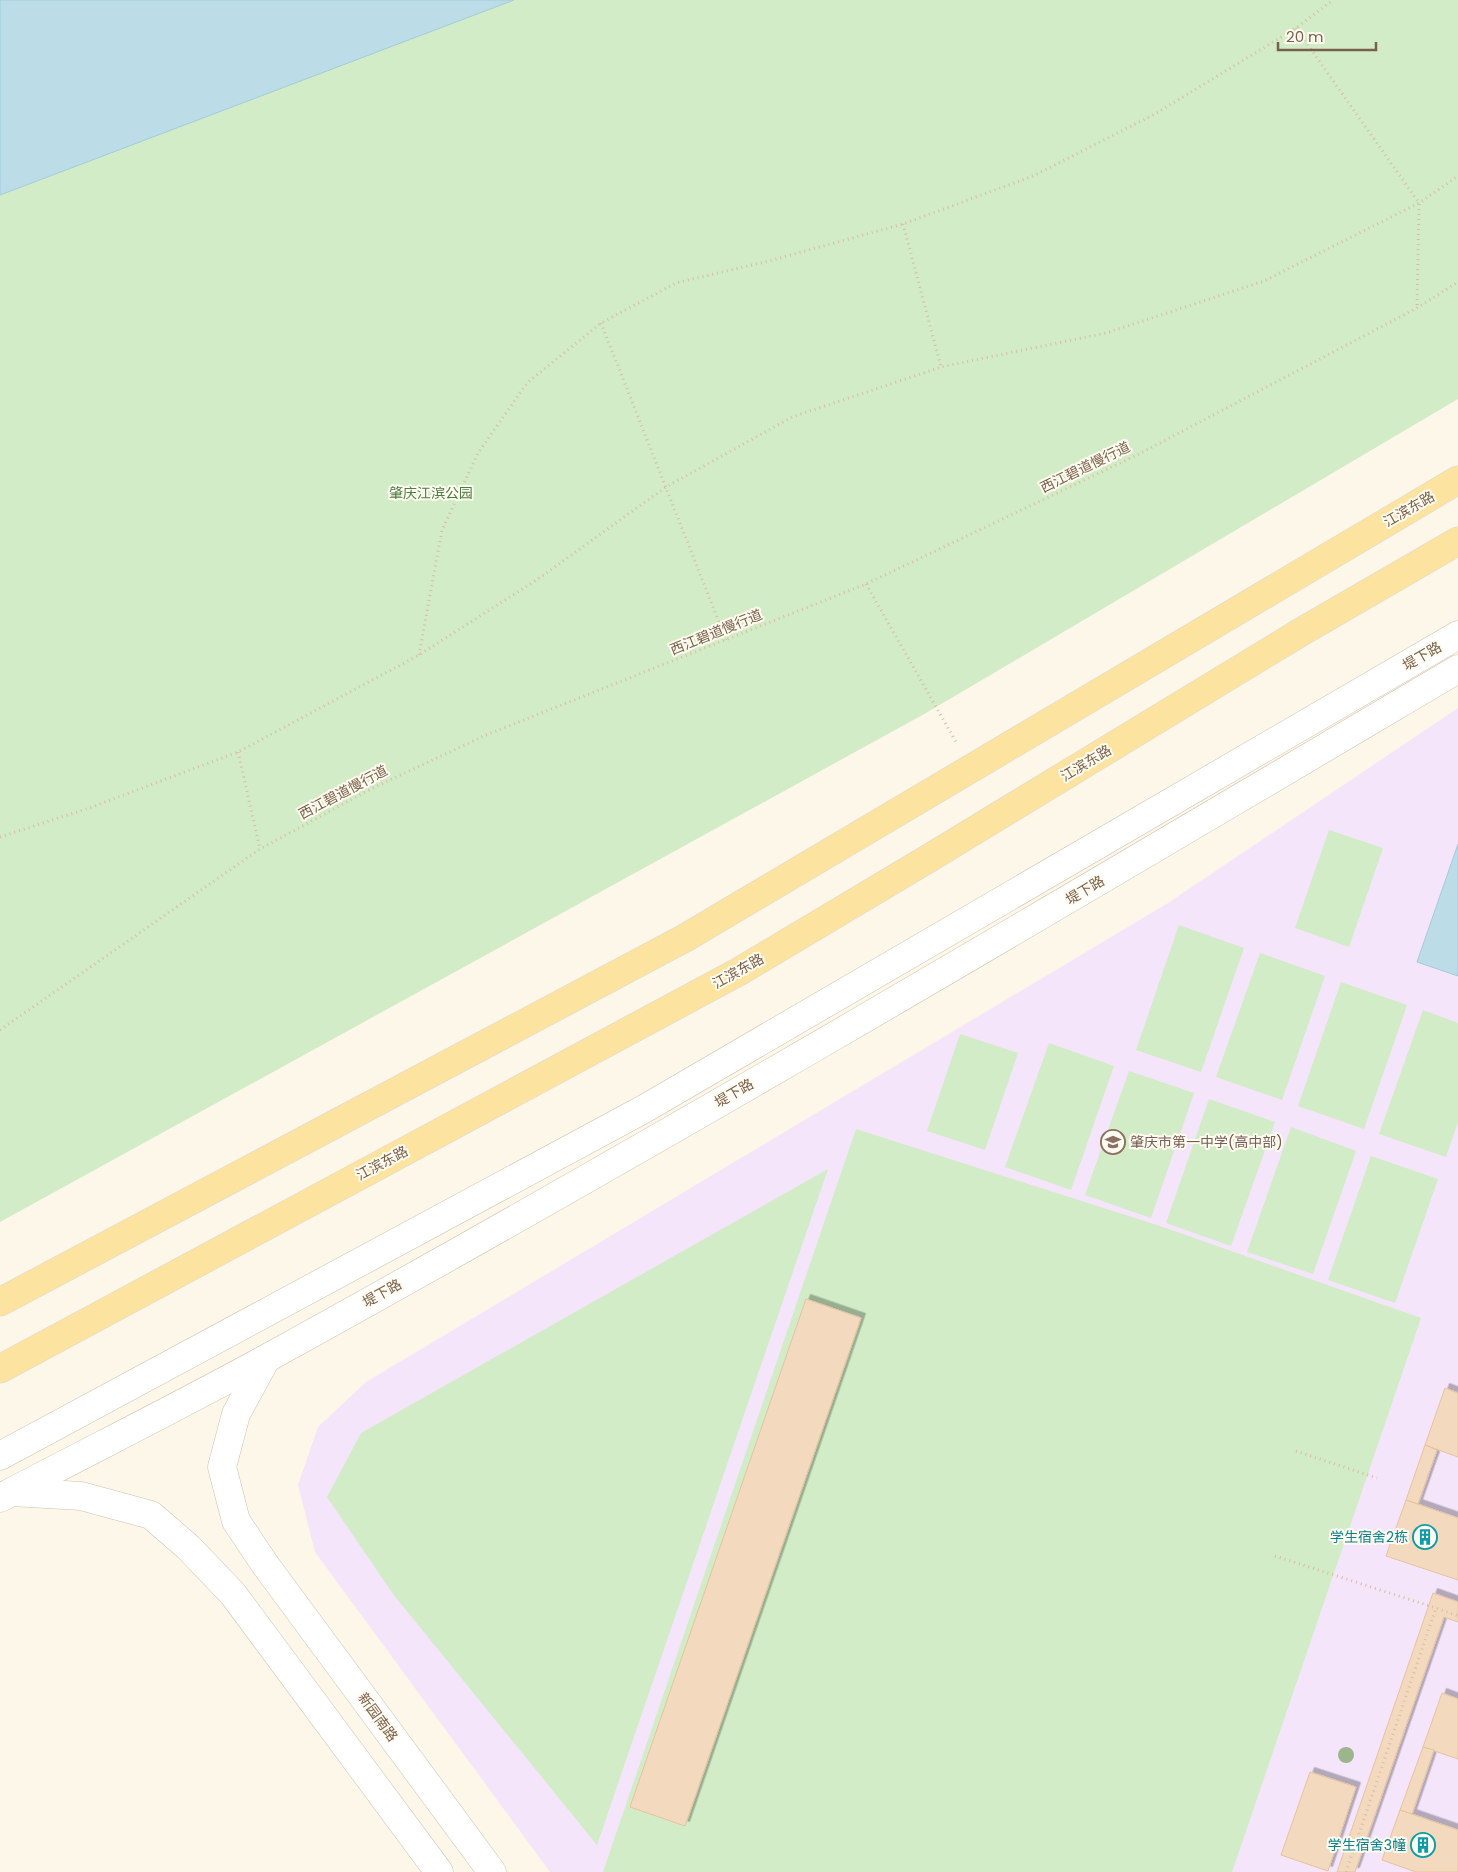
<svg xmlns="http://www.w3.org/2000/svg" width="1458" height="1872" font-family="Poppins,'Noto Sans SC',sans-serif">
<style>
.education{fill:#f4e5fa}
.green{fill:#d1ecc6}
.water{fill:#bcdde8;stroke:#a2cbda}
.building{fill:#f3dabf;stroke:#e6c29f;filter:url(#shadow)}
.lines{fill:none;stroke-linecap:round;stroke-linejoin:round}
.minor-casing{stroke:#d0c0ad;stroke-width:29}
.major-casing{stroke:#dcd6d0;stroke-width:29}
.path{stroke:#d9bda2;stroke-width:3;stroke-dasharray:1 4;stroke-linecap:butt}
.minor{stroke:#fff;stroke-width:28}
.major{stroke:#fce4a0;stroke-width:28}
.tree{fill:#9cb58d}
.labels{text-anchor:middle;dominant-baseline:central;stroke-width:4;stroke-linejoin:round;paint-order:stroke}
.street-label{font-size:14px;fill:#79604b;stroke:#fffbf0}
.park-label{font-size:14px;fill:#4d7f42;stroke:#fffbf0}
.education-label{font-size:14px;fill:#785e54;stroke:#fffbf0;text-anchor:start}
.culture-label{font-size:14px;fill:#0d838f;stroke:#fffbf0;text-anchor:end}
</style>
<defs>
<filter id="shadow"><feDropShadow dx="4.5" dy="-4.5" stdDeviation="0" flood-color="#0004"/></filter>
</defs>
<rect width="100%" height="100%" fill="#fdf7e9"/>
<path class="education" d="M1458,708V1872H550L315,1552L298,1485L318,1427L366,1382L1168,903Z"/>
<g class="green">
<path d="M514,0H1458V399L926,713L0,1222V195Z"/>
<path d="M1329,830L1383,848L1349,947L1295,928Z"/>
<path d="M1179,925L1244,948L1201,1072L1136,1050Z"/>
<path d="M1260,953L1325,976L1282,1100L1216,1077Z"/>
<path d="M1341,982L1407,1005L1364,1129L1298,1106Z"/>
<path d="M1423,1010L1458,1023V1122L1446,1157L1379,1134Z"/>
<path d="M960,1034L1018,1053L985,1150L927,1131Z"/>
<path d="M1049,1043L1114,1066L1071,1190L1005,1167Z"/>
<path d="M1129,1071L1194,1093L1151,1218L1085,1195Z"/>
<path d="M1209,1099L1275,1122L1231,1246L1166,1223Z"/>
<path d="M1291,1127L1356,1151L1313,1274L1247,1252Z"/>
<path d="M856,1129L1163,1227L1421,1318L1232,1872H603Z"/>
<path d="M1371,1156L1438,1179L1395,1303L1328,1280Z"/>
<path d="M828,1169L597,1845L393,1594L327,1497L361,1433Z"/>
</g>
<g class="water">
<path d="M0,0H514L0,195Z"/>
<path d="M1458,844V976L1417,962Z"/>
</g>
<g class="building">
<path d="M806,1299L861,1318L685,1826L630,1807Z"/>
<path d="M1445,1388L1458,1393V1457L1425,1445Z"/>
<path d="M1425,1445L1437,1450L1418,1504L1406,1500Z"/>
<path d="M1406,1500L1458,1518V1580L1386,1556Z"/>
<path d="M1433,1593L1458,1602V1622L1444,1617L1355,1872H1337Z"/>
<path d="M1442,1693L1458,1699V1759L1423,1747Z"/>
<path d="M1423,1747L1434,1750L1412,1814L1400,1810Z"/>
<path d="M1310,1772L1356,1787L1328,1871L1281,1855Z"/>
<path d="M1400,1810L1458,1830V1872H1416L1382,1860Z"/>
</g>
<g class="lines">
<defs>
<g id="minor">
<path d="M266,1359L236,1414L222,1467L236,1521L264,1563L492,1872"/>
<path d="M0,1456L644,1109L1458,635"/>
<path d="M12,1492L81,1496L151,1515L188,1547L233,1594L439,1872"/>
<path d="M0,1498C89,1451 180,1406 269,1357C670,1136 1064,902 1458,669"/>
</g>
<g id="major">
<path d="M0,1302L685,938L1458,480"/>
<path d="M0,1369L740,971L931,857L1301,632L1458,541"/>
</g>
</defs>
<use href="#minor" class="minor-casing"/>
<use href="#major" class="major-casing"/>
<g class="path">
<path d="M1296,28L1419,203L1417,308"/>
<path d="M903,224L941,367"/>
<path d="M601,323L726,640"/>
<path d="M866,584L956,742"/>
<path d="M419,655L442,530L478,453L527,383L601,323L676,283L769,261L903,224L1033,176L1155,114L1296,28L1333,0"/>
<path d="M238,752L260,849"/>
<path d="M0,837L89,808L238,752L419,655L538,579L666,487L792,417L941,367L1106,333L1264,281L1419,203L1458,176"/>
<path d="M0,1030L260,849L371,789L486,735L866,584L1137,455L1417,308L1458,282"/>
<path d="M1296,1451L1377,1478"/>
<path d="M1275,1556L1436,1608"/>
<path d="M1346,1872L1436,1608L1458,1616"/>
</g>
<use href="#minor" class="minor"/>
<use href="#major" class="major"/>
</g>
<circle class="tree" cx="1346" cy="1755" r="8"/>
<defs>
<symbol id="school-ring" viewBox="-11 -11 22 22"><circle r="9.5" fill="#fffbf0" stroke="#8d6e63" stroke-width="1.5"/><path d="M0-5L7-2L0 1L-7-2ZM-4 1L0 2.5L4 1V4Q0 6-4 4Z" fill="#8d6e63"/></symbol>
<symbol id="building-ring" viewBox="-11 -11 22 22"><circle r="9.5" fill="#fffbf0" stroke="#0f9aa8" stroke-width="1.5"/><path d="M-4-6H4V6H1V3H-1V6H-4ZM-2.5-4.3h1.7v1.8h-1.7ZM.8-4.3h1.7v1.8H.8ZM-2.5-1h1.7V.8h-1.7ZM.8-1h1.7V.8H.8Z" fill="#0f9aa8"/></symbol>
</defs>
<g fill-rule="evenodd">
<use href="#school-ring" x="1099" y="1128" width="28" height="28"/>
<use href="#building-ring" x="1411" y="1523" width="28" height="28"/>
<use href="#building-ring" x="1409" y="1831" width="28" height="28"/>
</g>
<g class="labels">
<g class="street-label">
<text transform="translate(1085 467) rotate(-26)">西江碧道慢行道</text>
<text transform="translate(1409 509) rotate(-30)">江滨东路</text>
<text transform="translate(716 632) rotate(-22)">西江碧道慢行道</text>
<text transform="translate(1422 656) rotate(-30)">堤下路</text>
<text transform="translate(1086 763) rotate(-31)">江滨东路</text>
<text transform="translate(343 792) rotate(-28)">西江碧道慢行道</text>
<text transform="translate(1085 890) rotate(-31)">堤下路</text>
<text transform="translate(738 971) rotate(-29)">江滨东路</text>
<text transform="translate(734 1093) rotate(-30)">堤下路</text>
<text transform="translate(382 1163) rotate(-28)">江滨东路</text>
<text transform="translate(382 1293) rotate(-29)">堤下路</text>
<text transform="translate(378 1717) rotate(54)">新园南路</text>
</g>
<g class="park-label">
<text x="431" y="493">肇庆江滨公园</text>
</g>
<g class="education-label">
<text x="1130" y="1142">肇庆市第一中学(高中部)</text>
</g>
<g class="culture-label">
<text x="1408" y="1537">学生宿舍2栋</text>
<text x="1406" y="1845">学生宿舍3幢</text>
</g>
</g>
<path d="M1278 42v8h98v-8" fill="none" stroke="#79604b" stroke-width="2.5"/>
<text x="1286" y="42" font-size="15" fill="#79604b" stroke="#fffbf0" stroke-width="4" paint-order="stroke">20 m</text>
</svg>
